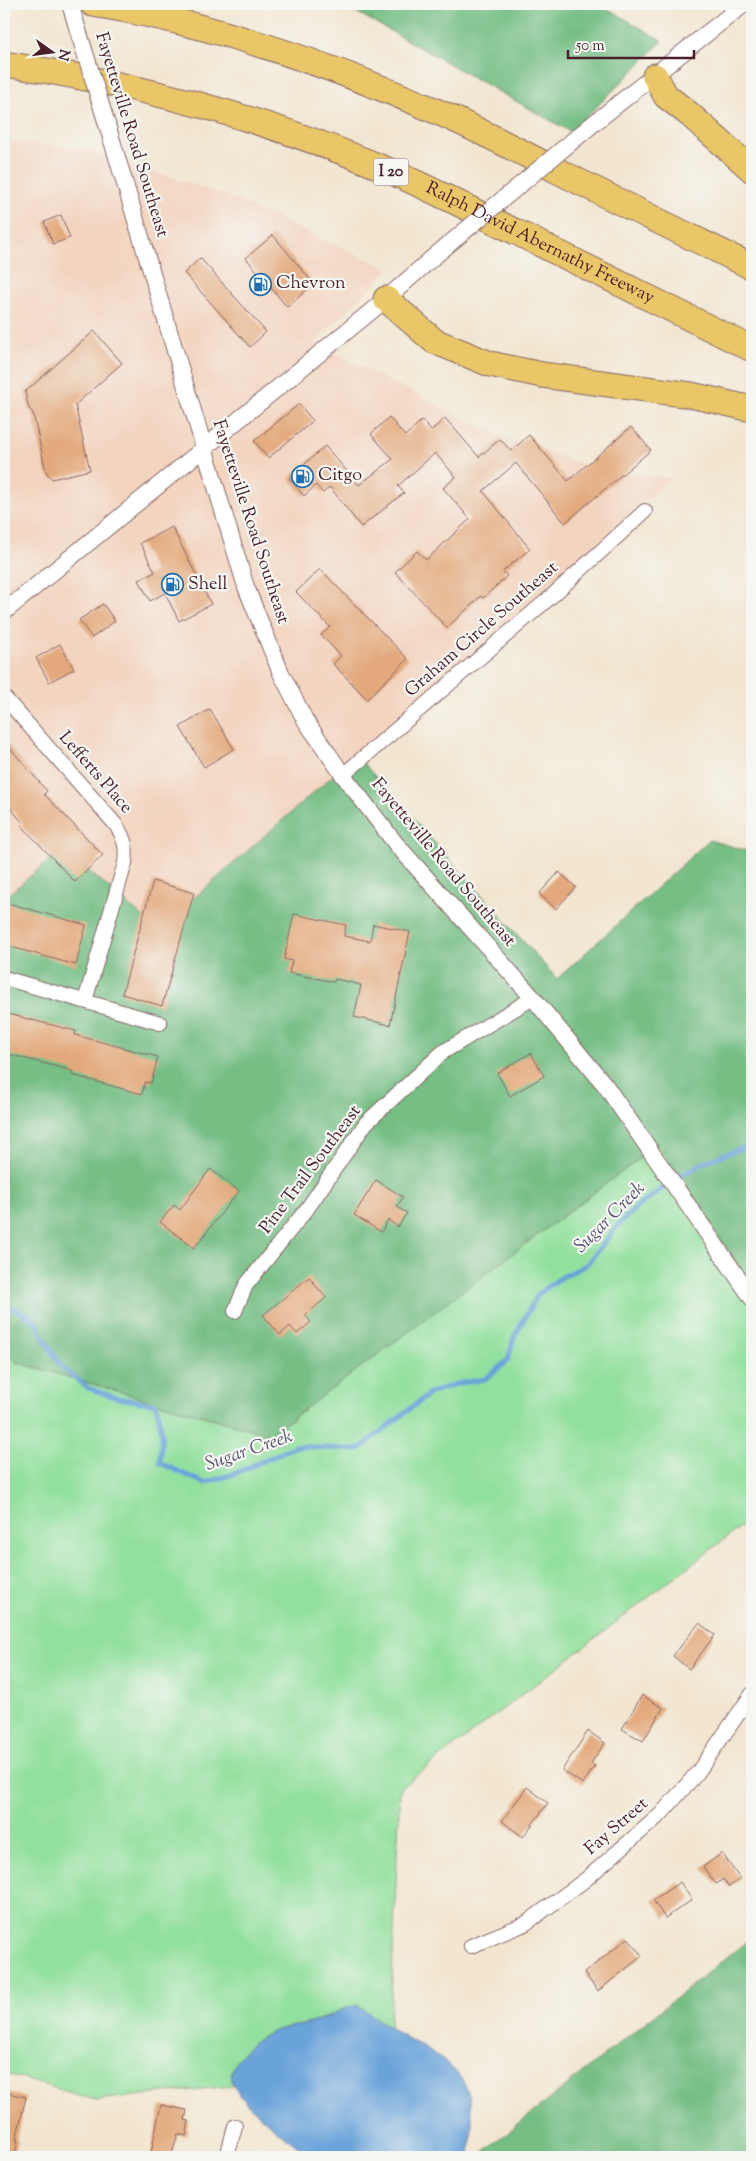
<svg xmlns="http://www.w3.org/2000/svg" width="756" height="2161" font-family="'Sorts Mill Goudy',serif">
<style>
.built{fill:#f3d4bf}
.green{fill:#92e09d;stroke:#6e8064}
.forest{fill:#75be84;stroke:#606e58}
.water{fill:#69a3d9;stroke:#5a6182}
.lines{fill:none;stroke-linecap:round;stroke-linejoin:round}
.stream{stroke:#69a3d9;stroke-width:5}
.building{fill:#e3a97c}
.minor-casing{stroke:#856565;stroke-width:16}
.tertiary-casing{stroke:#856565;stroke-width:18}
.motorway-casing{stroke:#856565;stroke-width:27}
.minor{stroke:#fff;stroke-width:14}
.tertiary{stroke:#fff;stroke-width:16}
.motorway{stroke:#e9c769;stroke-width:25}
.tertiary-bridge-casing{stroke:#856565;stroke-width:18;stroke-linecap:butt}
.tertiary-bridge{stroke:#fff;stroke-width:16}
.labels{text-anchor:middle;dominant-baseline:central;stroke-width:4.5;stroke-linejoin:round;paint-order:stroke}
.shield{fill:#f6f6f2;stroke:#7e6067;stroke-width:1}
.shield-label{font-size:16px;font-weight:bold;fill:#4a1f2b}
.street-label{font-size:18px;fill:#4a1f2b;stroke:#f6f6f2}
.poi-label{font-size:18px;fill:#4a1f2b;stroke:#f6f6f2;text-anchor:start}
.water-label{font-size:19px;font-style:italic;fill:#565471;stroke:#f6f6f2}
</style>
<rect width="100%" height="100%" fill="#f6f6f2"/>
<filter id="ink" filterUnits="userSpaceOnUse"><feTurbulence type="fractalNoise" baseFrequency=".02" numOctaves="2"/><feDisplacementMap in="SourceGraphic" scale="10" xChannelSelector="R" yChannelSelector="G"/><feConvolveMatrix kernelMatrix="1 2 1 2 8 2 1 2 1" color-interpolation-filters="sRGB"/></filter>
<filter id="wash" filterUnits="userSpaceOnUse"><feTurbulence type="fractalNoise" baseFrequency=".0096" numOctaves="4" result="noise"/><feDisplacementMap in="SourceGraphic" scale="20" xChannelSelector="R" yChannelSelector="G"/><feGaussianBlur stdDeviation="1.12" result="paint"/><feColorMatrix in="noise" values="0 0 0 0 0 0 0 0 0 0 0 0 0 0 0 0 0 1.4 0 .05"/><feComposite in="paint" operator="in"/></filter>
<g filter="url(#wash)">
<rect width="100%" height="100%" fill="#f2e6d1"/>
<path class="built" d="M4,141L88,150L225,195L389,269L314,343L496,434L601,471L671,478L157,930L63,849L4,898Z"/>
<path class="green" d="M659,1144L752,1287V1518L400,1788L388,2070L95,2100L4,2073V1350L16,1362L270,1435Z"/>
<g class="forest">
<path d="M328,4H600L663,41L571,132L351,9Z"/>
<path d="M356,755L557,979L709,840L752,852V1287L659,1144L270,1435L16,1362L4,1350V898L63,849L158,930Z"/>
<path d="M752,1937V2157H477Z"/>
</g>
<path class="water" d="M357,2005C372,2015 386,2026 402,2035C425,2049 459,2064 468,2092C475,2112 471,2136 470,2157H311C293,2143 237,2102 232,2081C226,2059 262,2034 280,2029C290,2026 301,2026 310,2023C327,2018 340,2009 357,2005Z"/>
<g class="lines">
<path class="stream" d="M4,1304L35,1320L44,1339L61,1366L88,1388L117,1398L156,1404L162,1434L160,1463L204,1483L234,1474L296,1446L358,1450L430,1393L456,1384L485,1379L508,1360L514,1337L538,1294L562,1277L586,1265L620,1223L637,1207L675,1179L705,1162L752,1144"/>
</g>
<g id="blocks">
<g class="building">
<path d="M61,215L70,238L53,244L44,222Z"/>
<path d="M273,235L314,284L287,307L246,258Z"/>
<path d="M200,258L266,332L250,347L184,273Z"/>
<path d="M94,331L122,363L75,405L90,470L52,479L46,472L33,413L29,409L25,392Z"/>
<path d="M299,404L313,421L268,458L254,441Z"/>
<path d="M389,417L405,436L422,420L431,431L445,418L479,457L500,439L511,451L529,435L568,481L631,427L651,450L565,523L516,463L483,491L530,549L503,571L507,576L483,598L481,596L447,628L395,572L417,551L426,560L470,519L443,488L456,477L435,453L398,486L404,493L361,527L330,487L323,493L316,485L304,496L289,478L325,446L359,485L393,459L371,434Z"/>
<path d="M172,527L211,604L179,621L165,593L150,601L139,580L155,572L140,543Z"/>
<path d="M320,569L408,659L367,699L333,664L341,656L321,635L330,627L296,592Z"/>
<path d="M103,604L115,621L92,638L79,620Z"/>
<path d="M60,644L74,669L49,682L36,658Z"/>
<path d="M210,709L234,749L204,767L180,727Z"/>
<path d="M4,741L47,791L44,794L103,855L75,882L21,825L23,823L4,800Z"/>
<path d="M559,872L576,887L556,909L539,894Z"/>
<path d="M153,881L194,893L162,1006L122,994Z"/>
<path d="M4,902L86,925L76,965L4,945Z"/>
<path d="M294,914L346,925L344,936L370,941L373,924L410,932L390,1025L354,1017L361,985L335,979L334,982L289,973L292,961L284,959Z"/>
<path d="M4,1013L76,1031L75,1035L158,1057L151,1083L145,1082L142,1094L72,1075L73,1071L4,1053Z"/>
<path d="M531,1053L544,1076L510,1096L497,1073Z"/>
<path d="M210,1169L239,1191L194,1248L160,1222L174,1205L180,1210Z"/>
<path d="M376,1180L403,1197L397,1207L407,1213L398,1227L388,1220L381,1232L354,1215Z"/>
<path d="M309,1277L326,1298L305,1315L311,1322L297,1334L290,1326L280,1335L263,1315Z"/>
<path d="M699,1623L715,1635L689,1669L673,1656Z"/>
<path d="M642,1695L663,1708L643,1741L622,1729Z"/>
<path d="M588,1731L605,1743L591,1763L595,1766L583,1784L562,1770Z"/>
<path d="M527,1787L548,1803L523,1837L502,1821Z"/>
<path d="M722,1853L740,1879L729,1887L723,1879L716,1884L703,1867Z"/>
<path d="M680,1882L692,1900L665,1918L653,1900Z"/>
<path d="M628,1938L642,1956L598,1991L584,1973Z"/>
<path d="M4,2092L26,2097L16,2140H18L14,2157H4Z"/>
<path d="M161,2105L187,2110L185,2120L189,2121L186,2136L178,2134L171,2157H150Z"/>
</g>
</g>
</g>
<g filter="url(#ink)">
<use href="#blocks" fill-opacity="0" stroke="#856565" stroke-width="1"/>
<g class="lines">
<defs>
<g id="minor">
<path d="M4,697L116,825C125,839 127,848 125,863L85,1001"/>
<path d="M343,775L553,595L645,511"/>
<path d="M4,978L160,1023"/>
<path d="M235,1311L246,1285L307,1209L366,1123L443,1052L533,998"/>
<path d="M471,1946L525,1924L585,1880L661,1814L698,1772L752,1694"/>
<path d="M227,2157L235,2126"/>
</g>
<g id="tertiary">
<path d="M594,123L744,4"/>
<path d="M113,144L246,587L281,673L305,720L343,775L396,844L533,998L605,1085L752,1298"/>
<path d="M4,612L386,299L430,260"/>
</g>
<g id="motorway">
<path d="M93,4C209,23 323,62 431,109C474,127 515,149 556,170C621,203 687,235 752,267"/>
<path id="s1" d="M4,64C134,83 264,118 385,169C430,188 473,211 516,232C595,271 674,310 752,349"/>
<path d="M655,76L666,96L689,114L752,170"/>
<path d="M386,299L434,341L490,364L542,375L691,395L752,409"/>
</g>
</defs>
<use href="#minor" class="minor-casing"/>
<use href="#tertiary" class="tertiary-casing"/>
<use href="#motorway" class="motorway-casing"/>
<use href="#minor" class="minor"/>
<use href="#tertiary" class="tertiary"/>
<use href="#motorway" class="motorway"/>
<defs>
<g id="tertiary-bridge">
<path d="M70,4L113,144"/>
<path d="M430,260L594,123"/>
</g>
</defs>
<use href="#tertiary-bridge" class="tertiary-bridge-casing"/>
<use href="#tertiary-bridge" class="tertiary-bridge"/>
</g>
</g>
<defs>
<symbol id="fuel-ring" viewBox="-11 -11 22 22"><circle r="9.5" fill="#f6f6f2" stroke="#1f6fb2" stroke-width="1.5"/><path d="M-5.5-6h7V0h2V4h1.3V-2.5L3-4.5l.8-.8L6-3V5H2.5V1h-1V6h-7ZM-4.2-4.7v3.2H.2V-4.7Z" fill="#1f6fb2"/></symbol>
</defs>
<g fill-rule="evenodd">
<use href="#fuel-ring" x="248" y="272" width="25" height="25"/>
<use href="#fuel-ring" x="290" y="464" width="25" height="25"/>
<use href="#fuel-ring" x="160" y="572" width="25" height="25"/>
</g>
<g class="labels">
<rect class="shield" x="373.5" y="158.5" width="35" height="27" rx="4"/>
<g class="shield-label">
<text x="391" y="172">I 20</text>
</g>
<g class="street-label">
<text transform="translate(131 135) rotate(73)">Fayetteville Road Southeast</text>
<text stroke="none"><textPath href="#s1" startOffset="568">Ralph David Abernathy Freeway</textPath></text>
<text transform="translate(250 522) rotate(72)">Fayetteville Road Southeast</text>
<text transform="translate(482 630) rotate(-41)">Graham Circle Southeast</text>
<text transform="translate(95 773) rotate(49)">Lefferts Place</text>
<text transform="translate(443 863) rotate(50)">Fayetteville Road Southeast</text>
<text transform="translate(311 1170) rotate(-53)">Pine Trail Southeast</text>
<text transform="translate(617 1827) rotate(-41)">Fay Street</text>
</g>
<g class="poi-label">
<text x="276" y="284">Chevron</text>
<text x="318" y="476">Citgo</text>
<text x="188" y="585">Shell</text>
</g>
<g class="water-label">
<text transform="translate(610 1218) rotate(-45)">Sugar Creek</text>
<text transform="translate(249 1451) rotate(-19)">Sugar Creek</text>
</g>
</g>
<rect width="756" height="2161" fill="none" stroke="#f6f6f2" stroke-width="20"/>
<g transform="translate(52 52) rotate(104)" stroke="#f6f6f2" stroke-width="4" paint-order="stroke">
<path d="M0-4L9 19L0 12L-9 19Z" fill="#4a1f2b"/>
<text y="-8" font-size="14" font-weight="bold" text-anchor="middle" fill="#4a1f2b">N</text>
</g>
<path d="M568 50v8h126v-8" fill="none" stroke="#4a1f2b" stroke-width="2.5"/>
<text x="576" y="50" font-size="15" fill="#4a1f2b" stroke="#f6f6f2" stroke-width="4" paint-order="stroke">50 m</text>
</svg>
